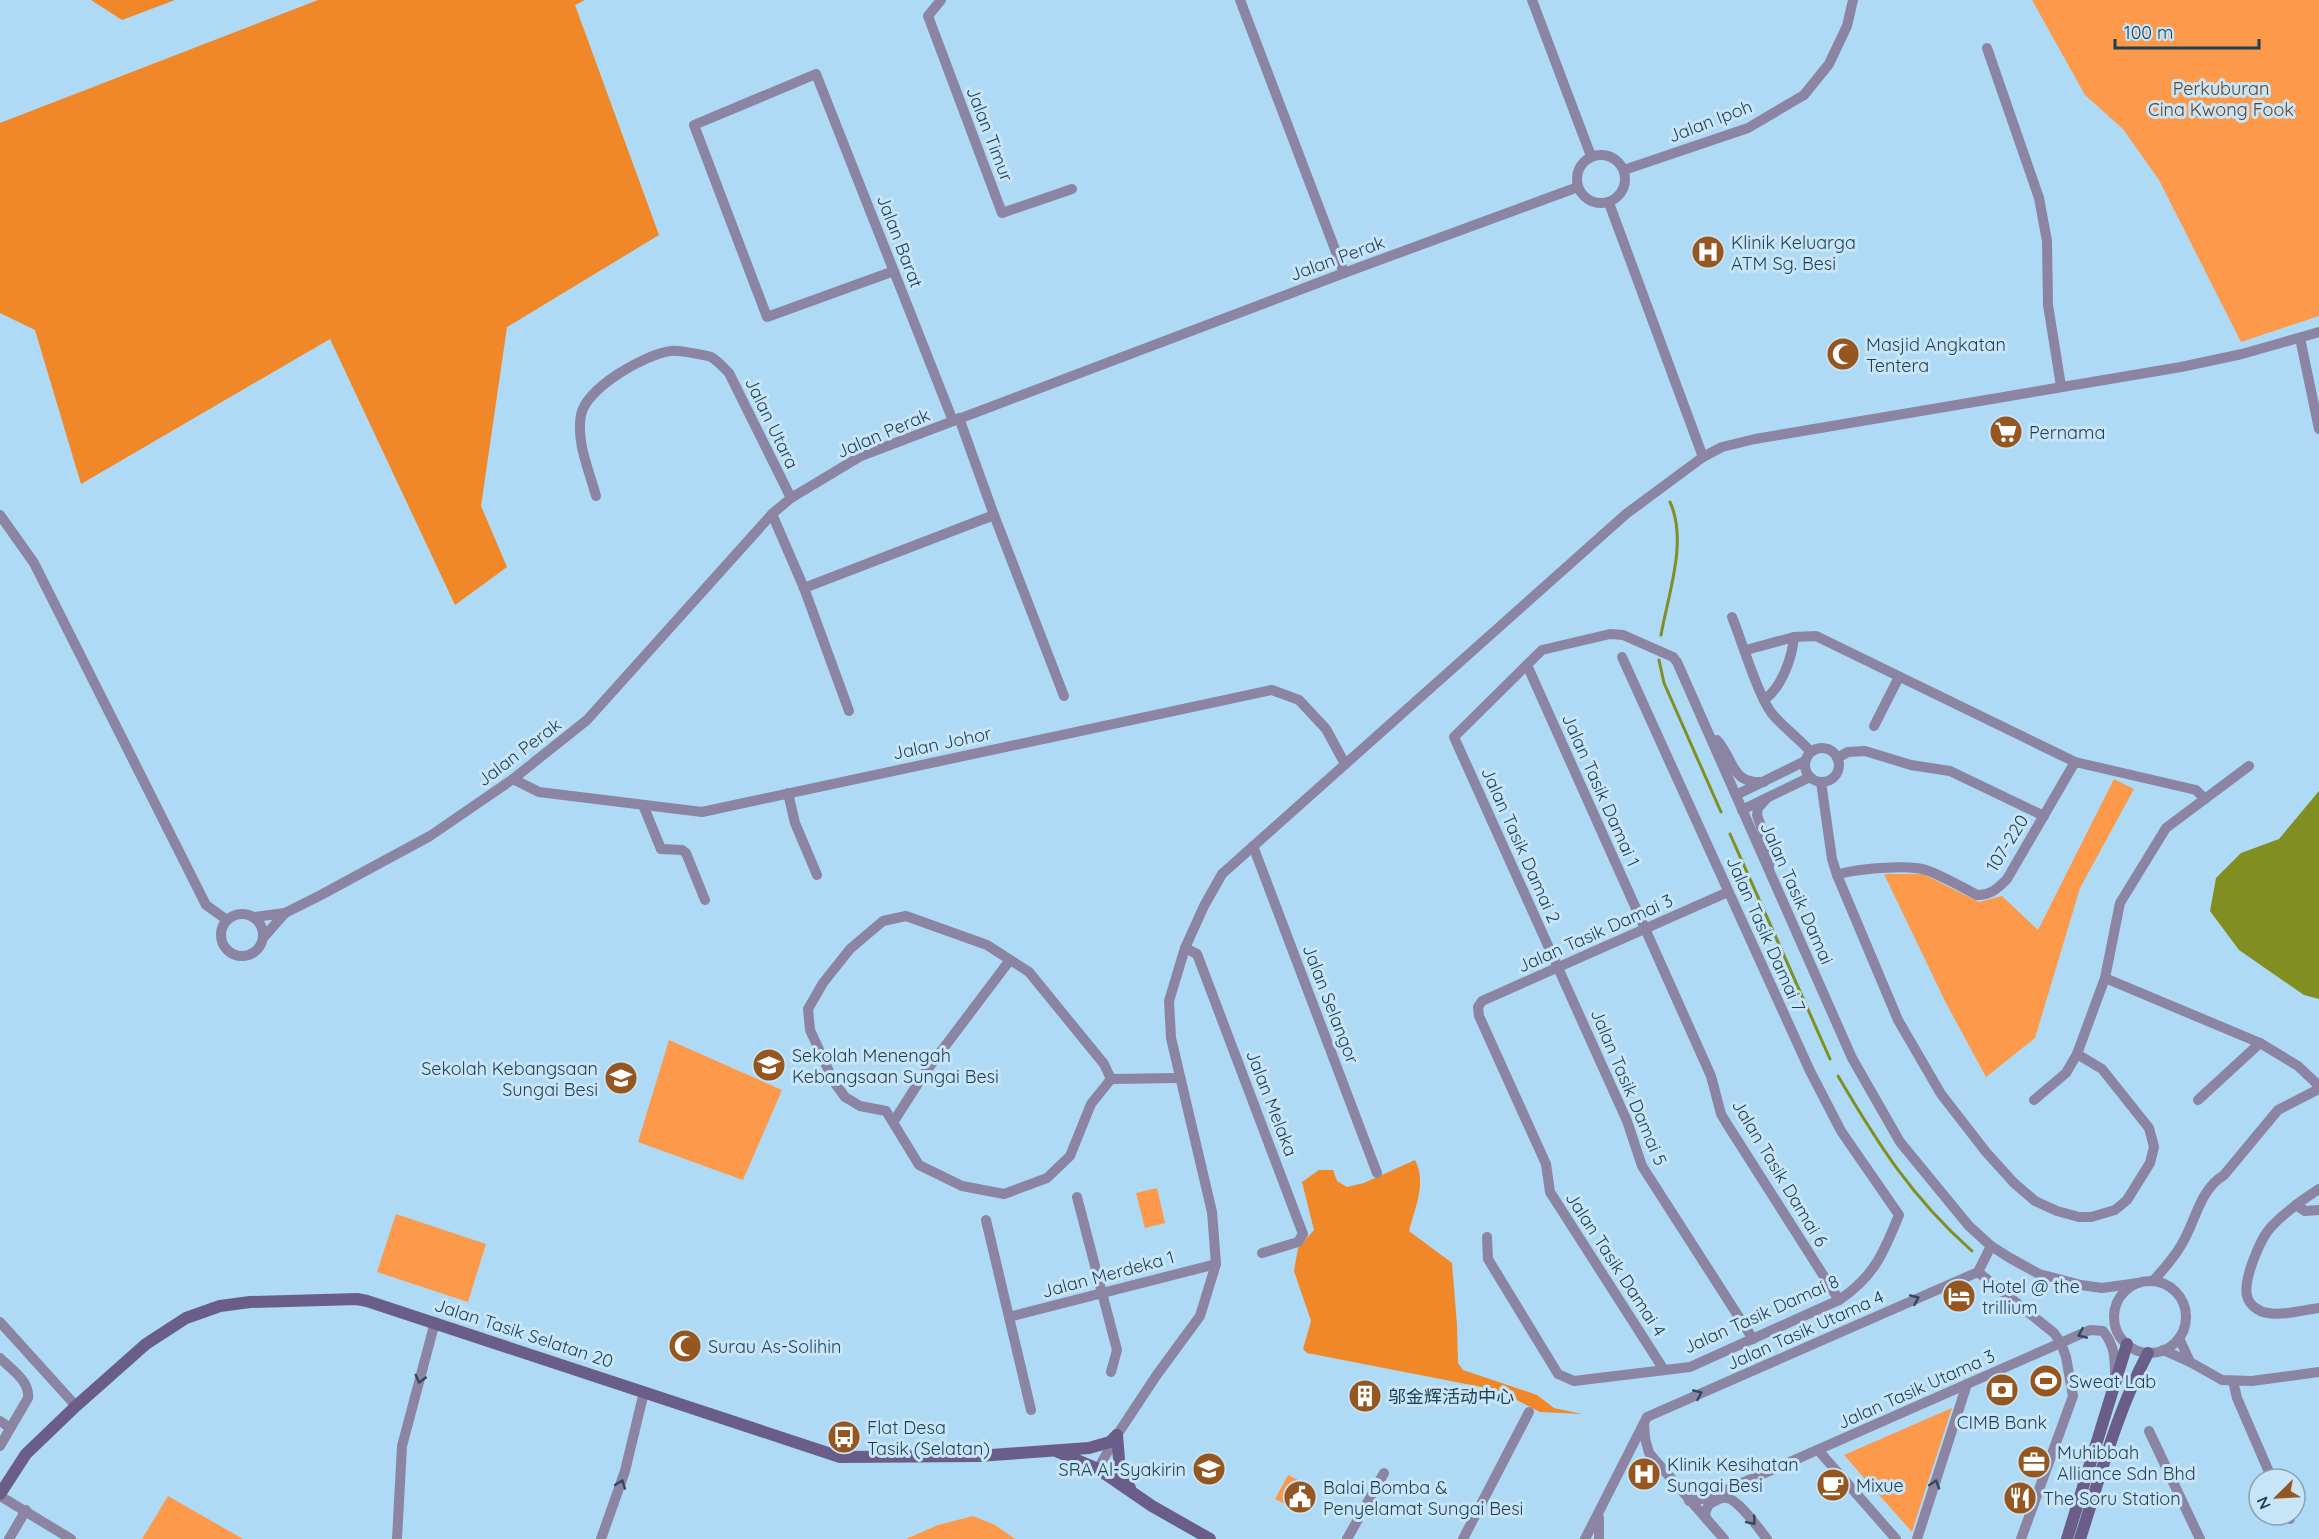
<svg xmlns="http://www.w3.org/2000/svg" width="2319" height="1539" font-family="Quicksand,'Noto Sans SC',sans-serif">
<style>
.green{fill:#fc994a}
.forest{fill:#f08729}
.water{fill:#818e21}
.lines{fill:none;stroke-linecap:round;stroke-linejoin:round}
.stream{stroke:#818e21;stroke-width:3}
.street{stroke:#8b84a2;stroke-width:10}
.secondary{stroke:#6a5e89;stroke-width:12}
.oneway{stroke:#2f495e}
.labels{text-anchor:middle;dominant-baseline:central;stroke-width:6;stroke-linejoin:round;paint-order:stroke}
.park-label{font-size:18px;fill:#6c4120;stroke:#c8e5f7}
.street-label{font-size:18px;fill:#1f3f52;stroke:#c8e5f7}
.poi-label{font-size:18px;fill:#1f3f52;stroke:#c8e5f7;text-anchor:start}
</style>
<rect width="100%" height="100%" fill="#aedaf5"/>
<g class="green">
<path d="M2032,0H2319V316L2241,342L2159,180L2123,129L2085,95Z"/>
<path d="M2114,779L2134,789L2080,888L2035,1038L1986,1077L1946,1003L1884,874H1923L1979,902L2002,896L2038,930Z"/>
<path d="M669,1040L782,1090L743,1180L638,1142Z"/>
<path d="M1157,1188L1165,1223L1145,1228L1136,1193Z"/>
<path d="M396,1214L486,1244L468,1302L377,1272Z"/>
<path d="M1952,1408L1915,1522L1912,1532L1844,1455Z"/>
<path d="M1288,1475L1300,1481L1287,1505L1275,1499Z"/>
<path d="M168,1496L243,1539H142Z"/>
<path d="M973,1516L995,1525L1015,1539H906L938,1525Z"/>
</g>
<g class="forest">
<path d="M91,0H175L122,20Z"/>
<path d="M318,0H585L575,5L659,235L507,327L481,506L507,567L455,605L330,339L81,484L35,330L0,313V123Z"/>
<path d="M1415,1160C1427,1183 1415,1207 1409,1231L1452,1263L1457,1325L1458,1363L1463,1370L1537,1395L1554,1408L1582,1414L1540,1412L1497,1390L1307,1353L1303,1349L1311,1321L1294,1271L1298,1248L1314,1230L1302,1182L1319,1170H1333L1337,1181L1347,1187L1364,1183Z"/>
</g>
<path class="water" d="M2319,791V999L2304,995L2239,950L2210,911L2216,878L2241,853L2279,839Z"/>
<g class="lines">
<g class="stream">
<path d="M1661,635C1668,595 1688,541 1670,502"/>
<path d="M1659,660L1664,683L1721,812"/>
<path d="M1730,834L1830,1059"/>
<path d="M1838,1076C1878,1144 1912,1198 1972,1251"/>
</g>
<g class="street">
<path d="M941,0L928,16L1002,213L1072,189"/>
<path d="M1240,0L1344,273"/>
<path d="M1532,0L1591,156"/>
<path d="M1987,48L2039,198L2047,241L2048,305L2061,386"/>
<circle cx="1601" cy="179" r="24"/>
<path d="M1624,170L1748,128L1804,95L1829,64L1847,26L1853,0"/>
<path d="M1609,203L1703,457"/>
<path d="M894,271L767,317L694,125L816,74L953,421"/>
<path d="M2300,338L2319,429"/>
<path d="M959,418L994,515L1064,696"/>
<path d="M596,496C589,470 576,442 581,415C586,388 645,354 671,351C677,350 706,355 711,357C717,360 724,368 729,373L791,498"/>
<path d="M772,514L804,588L849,711"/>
<path d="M0,515L34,563L206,905L227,920"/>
<path d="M804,588L994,515"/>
<path d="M1732,617C1742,641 1759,700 1774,716C1786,729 1799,739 1811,752"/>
<path d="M1746,650L1794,637L1816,636L2075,762L2196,790L2205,799"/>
<path d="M1527,665L1711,1076L1721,1114L1727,1124L1839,1300"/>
<path d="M1764,700C1782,687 1792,658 1794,637"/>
<path d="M1874,726L1899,677"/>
<path d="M1717,740C1735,760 1730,784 1764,782"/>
<circle cx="1822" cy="765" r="17"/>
<path d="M1837,758L1848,752L1865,751L1911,765L1950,771L2044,816"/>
<path d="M513,779L539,792L702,812L1272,690L1299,700L1326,729L1345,764"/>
<path d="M1821,782L1832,859L1837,875L1898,1020L1941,1094L1986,1152L2014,1183L2035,1201L2057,1211L2079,1217H2091L2115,1210L2127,1200L2150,1163L2154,1147L2149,1128L2102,1069L2077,1054"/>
<path d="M788,793L795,823L817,875"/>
<path d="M1736,795L1805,761"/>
<path d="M1767,798L1758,808L1757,815L1770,852L1769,866"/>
<path d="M643,805L661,849L682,850L686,853L705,900"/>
<path d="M1742,810L1810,777"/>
<path d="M1253,846L1377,1173"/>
<path d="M1837,875C1853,869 1909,864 1926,870C1943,876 1960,886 1977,895C1991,895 1997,889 2007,879L2075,762"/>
<circle cx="242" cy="935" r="21"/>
<path d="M254,917L285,913L319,896L430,836L513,779L587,720L772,514L791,498L861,456L1344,273L1578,187"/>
<path d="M264,937L285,913"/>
<path d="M1185,948L1197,954L1303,1234L1298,1242L1262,1253"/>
<path d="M2105,978L2260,1043L2298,1066L2319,1086"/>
<path d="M1111,1079L1091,1104L1070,1156L1047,1178L1004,1194L962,1186L919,1165L886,1111L860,1106L845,1097L834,1082L810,1030L808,1009L823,983L850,949L883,921L906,916L987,945L1029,972L1104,1064L1111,1079L1179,1078"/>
<path d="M2034,1100L2066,1073L2077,1054L2105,978L2120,903L2166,828L2249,766"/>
<path d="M2198,1100L2260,1043"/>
<path d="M894,1121L924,1074L1010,960"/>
<path d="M2319,1189C2302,1200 2285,1212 2271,1227C2260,1239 2243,1280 2247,1296C2249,1305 2259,1312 2268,1313C2284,1316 2303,1310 2319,1308"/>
<path d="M1077,1197L1117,1350L1111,1372"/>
<path d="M2296,1205L2305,1211L2319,1210"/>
<path d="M986,1220L1031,1410"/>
<path d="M1487,1237L1488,1259L1558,1374L1574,1381L1690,1367L1839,1300C1874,1277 1884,1252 1899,1215L1841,1131L1810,1071L1622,657"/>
<path d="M1978,1272L2054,1333L2061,1343L2066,1357L2073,1396L2021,1539"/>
<path d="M2153,1281C2163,1270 2173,1259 2180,1247C2196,1223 2198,1191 2224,1175L2278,1110L2319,1089"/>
<circle cx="2150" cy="1317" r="36"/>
<path d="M1009,1317L1216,1264"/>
<path d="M0,1322L76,1406"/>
<path d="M2179,1338L2190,1362"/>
<path d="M1753,1339L1642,1166L1627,1121L1454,737L1542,650L1610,634L1623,635L1673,657L1677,662L1852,1058L1900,1142L1969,1226L1991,1246L2010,1258L2039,1274L2081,1285L2102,1288L2138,1283"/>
<path d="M2163,1350L2190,1362L2222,1380L2252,1381L2319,1372"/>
<path d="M0,1358C11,1369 30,1381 28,1398L0,1446"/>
<path d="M1664,1370L1550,1192L1546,1164L1479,1016L1478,1007L1482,1001L1728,892"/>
<path d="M2233,1381L2237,1398L2272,1479"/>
<path d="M0,1421L10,1428"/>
<path d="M1644,1424L1645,1438L1649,1453L1724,1539"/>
<path d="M2149,1431L2200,1539"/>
<path d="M1818,1450L1896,1539"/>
<path d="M1098,1469L1117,1435L1156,1376L1200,1316L1216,1264L1212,1212L1171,1038L1169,1001L1185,948L1204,906L1222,874L1626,514L1703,457L1722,447L1755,439L2181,367L2242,354L2319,332"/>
<path d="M0,1496L71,1539"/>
<path d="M1689,1501L1708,1498L2090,1330L2103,1331C2115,1346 2115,1358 2115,1376"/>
<path d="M2288,1515L2290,1519"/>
<path d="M1599,1518V1539"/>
<path d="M1707,1520L1705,1513L1709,1504C1714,1502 1721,1496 1727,1498C1739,1500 1759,1529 1767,1539"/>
<path d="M9,1539L26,1510"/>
<path d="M397,1539L402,1446L435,1322"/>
<path d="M601,1539L625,1471L644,1392"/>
<path d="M1347,1539L1384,1473"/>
<path d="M1463,1539L1529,1412"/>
<path d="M1585,1539L1647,1417L1978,1272L1991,1246"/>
<path d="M1917,1539L1967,1384"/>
</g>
<g class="secondary">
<path d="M1117,1435L1120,1472L1130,1488"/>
<path d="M1058,1452L1098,1469L1152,1506L1210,1539"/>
<path d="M0,1494L26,1454L76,1406L146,1344L186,1318L220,1306L250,1302L357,1299L367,1301L840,1457L978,1456L1089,1448L1110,1442L1117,1435"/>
<path d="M2067,1539L2127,1344"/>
<path d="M2080,1539C2100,1477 2117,1411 2148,1353"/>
</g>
</g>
<defs><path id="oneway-chevron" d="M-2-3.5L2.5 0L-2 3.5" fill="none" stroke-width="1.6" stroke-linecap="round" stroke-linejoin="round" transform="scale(1.5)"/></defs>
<g class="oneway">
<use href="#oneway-chevron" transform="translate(1915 1299) rotate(-24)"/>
<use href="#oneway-chevron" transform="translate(2082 1334) rotate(157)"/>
<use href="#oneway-chevron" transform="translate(420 1379) rotate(105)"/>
<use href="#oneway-chevron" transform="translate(1698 1394) rotate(-24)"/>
<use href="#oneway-chevron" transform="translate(621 1484) rotate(-70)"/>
<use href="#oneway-chevron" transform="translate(1935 1484) rotate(-72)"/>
<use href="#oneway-chevron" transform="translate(1752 1521) rotate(50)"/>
</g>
<defs>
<symbol id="hospital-disc" viewBox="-11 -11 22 22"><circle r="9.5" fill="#965620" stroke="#c8e5f7"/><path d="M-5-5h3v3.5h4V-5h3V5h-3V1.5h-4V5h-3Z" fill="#fff"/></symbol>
<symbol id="mosque-disc" viewBox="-11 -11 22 22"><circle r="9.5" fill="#965620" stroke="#c8e5f7"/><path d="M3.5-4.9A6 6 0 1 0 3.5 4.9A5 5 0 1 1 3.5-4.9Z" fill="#fff"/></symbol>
<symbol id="supermarket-disc" viewBox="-11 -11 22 22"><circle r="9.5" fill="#965620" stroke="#c8e5f7"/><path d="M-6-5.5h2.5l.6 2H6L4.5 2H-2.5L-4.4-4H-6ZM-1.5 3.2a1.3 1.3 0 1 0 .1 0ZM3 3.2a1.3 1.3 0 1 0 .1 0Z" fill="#fff"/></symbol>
<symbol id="school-disc" viewBox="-11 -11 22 22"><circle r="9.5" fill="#965620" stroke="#c8e5f7"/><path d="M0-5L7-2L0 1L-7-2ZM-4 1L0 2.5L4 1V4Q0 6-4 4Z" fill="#fff"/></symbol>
<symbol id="hotel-disc" viewBox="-11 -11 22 22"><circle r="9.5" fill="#965620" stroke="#c8e5f7"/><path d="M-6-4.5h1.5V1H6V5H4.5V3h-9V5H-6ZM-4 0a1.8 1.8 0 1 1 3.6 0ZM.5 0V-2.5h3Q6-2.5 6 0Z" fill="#fff"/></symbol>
<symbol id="stadium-disc" viewBox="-11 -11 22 22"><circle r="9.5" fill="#965620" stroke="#c8e5f7"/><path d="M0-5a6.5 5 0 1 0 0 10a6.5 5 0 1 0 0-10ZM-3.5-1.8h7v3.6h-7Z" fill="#fff"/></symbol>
<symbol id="bank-disc" viewBox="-11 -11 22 22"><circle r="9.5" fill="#965620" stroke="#c8e5f7"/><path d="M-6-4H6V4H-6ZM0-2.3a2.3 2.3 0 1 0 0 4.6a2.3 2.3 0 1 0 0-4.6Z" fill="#fff"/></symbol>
<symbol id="building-disc" viewBox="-11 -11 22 22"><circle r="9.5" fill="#965620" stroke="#c8e5f7"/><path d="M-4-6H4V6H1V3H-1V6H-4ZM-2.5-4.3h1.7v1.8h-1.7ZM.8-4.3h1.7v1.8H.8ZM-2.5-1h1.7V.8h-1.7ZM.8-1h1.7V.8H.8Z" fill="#fff"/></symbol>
<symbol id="bus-disc" viewBox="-11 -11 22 22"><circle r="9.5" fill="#965620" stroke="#c8e5f7"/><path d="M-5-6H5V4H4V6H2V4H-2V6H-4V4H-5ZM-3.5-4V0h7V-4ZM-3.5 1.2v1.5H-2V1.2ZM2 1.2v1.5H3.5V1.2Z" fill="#fff"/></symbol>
<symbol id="office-disc" viewBox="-11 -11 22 22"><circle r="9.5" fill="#965620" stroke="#c8e5f7"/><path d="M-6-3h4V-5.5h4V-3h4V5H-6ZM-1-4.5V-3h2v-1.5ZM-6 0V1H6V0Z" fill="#fff"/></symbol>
<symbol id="cafe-disc" viewBox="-11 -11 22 22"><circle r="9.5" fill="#965620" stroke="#c8e5f7"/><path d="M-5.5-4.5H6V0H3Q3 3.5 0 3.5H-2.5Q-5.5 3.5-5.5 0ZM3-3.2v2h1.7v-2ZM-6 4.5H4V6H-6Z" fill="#fff"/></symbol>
<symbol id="civic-disc" viewBox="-11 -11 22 22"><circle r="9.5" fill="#965620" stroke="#c8e5f7"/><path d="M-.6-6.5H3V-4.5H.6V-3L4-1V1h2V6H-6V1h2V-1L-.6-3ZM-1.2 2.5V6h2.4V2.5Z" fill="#fff"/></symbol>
<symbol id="restaurant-disc" viewBox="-11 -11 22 22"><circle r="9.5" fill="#965620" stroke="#c8e5f7"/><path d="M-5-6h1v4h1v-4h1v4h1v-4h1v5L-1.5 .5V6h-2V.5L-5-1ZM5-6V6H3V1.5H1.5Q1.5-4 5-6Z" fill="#fff"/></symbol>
</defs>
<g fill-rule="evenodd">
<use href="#hospital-disc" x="1689" y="233" width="38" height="38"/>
<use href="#mosque-disc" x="1824" y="335" width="38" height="38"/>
<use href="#supermarket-disc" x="1987" y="413" width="38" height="38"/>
<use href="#school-disc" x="750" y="1046" width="38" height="38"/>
<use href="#school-disc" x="602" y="1059" width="38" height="38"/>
<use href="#hotel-disc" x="1940" y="1277" width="38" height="38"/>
<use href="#mosque-disc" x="666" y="1327" width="38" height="38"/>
<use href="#stadium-disc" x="2027" y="1362" width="38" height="38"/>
<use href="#bank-disc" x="1983" y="1371" width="38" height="38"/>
<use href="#building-disc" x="1346" y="1377" width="38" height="38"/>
<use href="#bus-disc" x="825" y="1418" width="38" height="38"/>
<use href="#office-disc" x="2015" y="1443" width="38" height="38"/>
<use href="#school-disc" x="1190" y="1450" width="38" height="38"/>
<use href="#hospital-disc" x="1625" y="1455" width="38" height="38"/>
<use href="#cafe-disc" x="1814" y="1466" width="38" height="38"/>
<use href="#civic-disc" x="1281" y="1478" width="38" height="38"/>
<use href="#restaurant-disc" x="2001" y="1479" width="38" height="38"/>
</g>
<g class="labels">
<g class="park-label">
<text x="2221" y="88">Perkuburan<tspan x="2221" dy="21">Cina Kwong Fook</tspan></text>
</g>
<g class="street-label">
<text transform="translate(1710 121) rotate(-21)">Jalan Ipoh</text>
<text transform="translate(990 134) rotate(69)">Jalan Timur</text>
<text transform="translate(900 241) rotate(69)">Jalan Barat</text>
<text transform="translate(1337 258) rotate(-20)">Jalan Perak</text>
<text transform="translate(772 423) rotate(64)">Jalan Utara</text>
<text transform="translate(883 433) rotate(-23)">Jalan Perak</text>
<text transform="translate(942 743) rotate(-12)">Jalan Johor</text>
<text transform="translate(519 752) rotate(-37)">Jalan Perak</text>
<text transform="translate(1601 790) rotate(66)">Jalan Tasik Damai 1</text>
<text transform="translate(2007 843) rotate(-58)">107-220</text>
<text transform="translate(1521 845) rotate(66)">Jalan Tasik Damai 2</text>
<text transform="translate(1797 893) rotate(66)">Jalan Tasik Damai</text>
<text transform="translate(1595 933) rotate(-24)">Jalan Tasik Damai 3</text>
<text transform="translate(1766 934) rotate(66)">Jalan Tasik Damai 7</text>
<text transform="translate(1331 1004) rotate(69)">Jalan Selangor</text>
<text transform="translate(1629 1087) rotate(67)">Jalan Tasik Damai 5</text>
<text transform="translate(1272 1103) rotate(69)">Jalan Melaka</text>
<text transform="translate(1780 1173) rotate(59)">Jalan Tasik Damai 6</text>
<text transform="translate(1616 1264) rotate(57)">Jalan Tasik Damai 4</text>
<text transform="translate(1108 1274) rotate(-15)">Jalan Merdeka 1</text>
<text transform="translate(1761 1314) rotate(-24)">Jalan Tasik Damai 8</text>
<text transform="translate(1805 1330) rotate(-24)">Jalan Tasik Utama 4</text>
<text transform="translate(524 1333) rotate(18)">Jalan Tasik Selatan 20</text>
<text transform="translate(1916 1389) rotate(-24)">Jalan Tasik Utama 3</text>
</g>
<g class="poi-label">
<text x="1731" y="242">Klinik Keluarga<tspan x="1731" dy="21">ATM Sg. Besi</tspan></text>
<text x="1866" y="344">Masjid Angkatan<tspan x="1866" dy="21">Tentera</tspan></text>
<text x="2029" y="432">Pernama</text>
<text x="792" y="1055">Sekolah Menengah<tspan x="792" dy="21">Kebangsaan Sungai Besi</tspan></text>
<text x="598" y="1068" text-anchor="end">Sekolah Kebangsaan<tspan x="598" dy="21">Sungai Besi</tspan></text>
<text x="1982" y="1286">Hotel @ the<tspan x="1982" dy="21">trillium</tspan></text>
<text x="708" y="1346">Surau As-Solihin</text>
<text x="2069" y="1381">Sweat Lab</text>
<text x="1388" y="1396">邬金辉活动中心</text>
<text x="2002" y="1422" text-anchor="middle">CIMB Bank</text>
<text x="867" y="1427">Flat Desa<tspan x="867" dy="21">Tasik (Selatan)</tspan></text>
<text x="2057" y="1452">Muhibbah<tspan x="2057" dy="21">Alliance Sdn Bhd</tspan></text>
<text x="1667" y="1464">Klinik Kesihatan<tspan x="1667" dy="21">Sungai Besi</tspan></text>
<text x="1186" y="1469" text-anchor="end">SRA Al-Syakirin</text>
<text x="1856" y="1485">Mixue</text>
<text x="1323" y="1487">Balai Bomba &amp;<tspan x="1323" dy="21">Penyelamat Sungai Besi</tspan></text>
<text x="2043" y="1498">The Soru Station</text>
</g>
</g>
<g transform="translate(2277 1497) rotate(246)"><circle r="28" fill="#c8e5f7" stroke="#84a3b5" stroke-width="1.5"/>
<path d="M0-4.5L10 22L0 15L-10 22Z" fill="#965620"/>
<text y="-9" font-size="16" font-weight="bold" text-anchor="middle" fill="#1f3f52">N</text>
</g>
<path d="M2115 39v9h144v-9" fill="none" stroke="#1f3f52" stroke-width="3"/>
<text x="2124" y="39" font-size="18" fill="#1f3f52" stroke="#c8e5f7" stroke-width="4.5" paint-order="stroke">100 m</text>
</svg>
